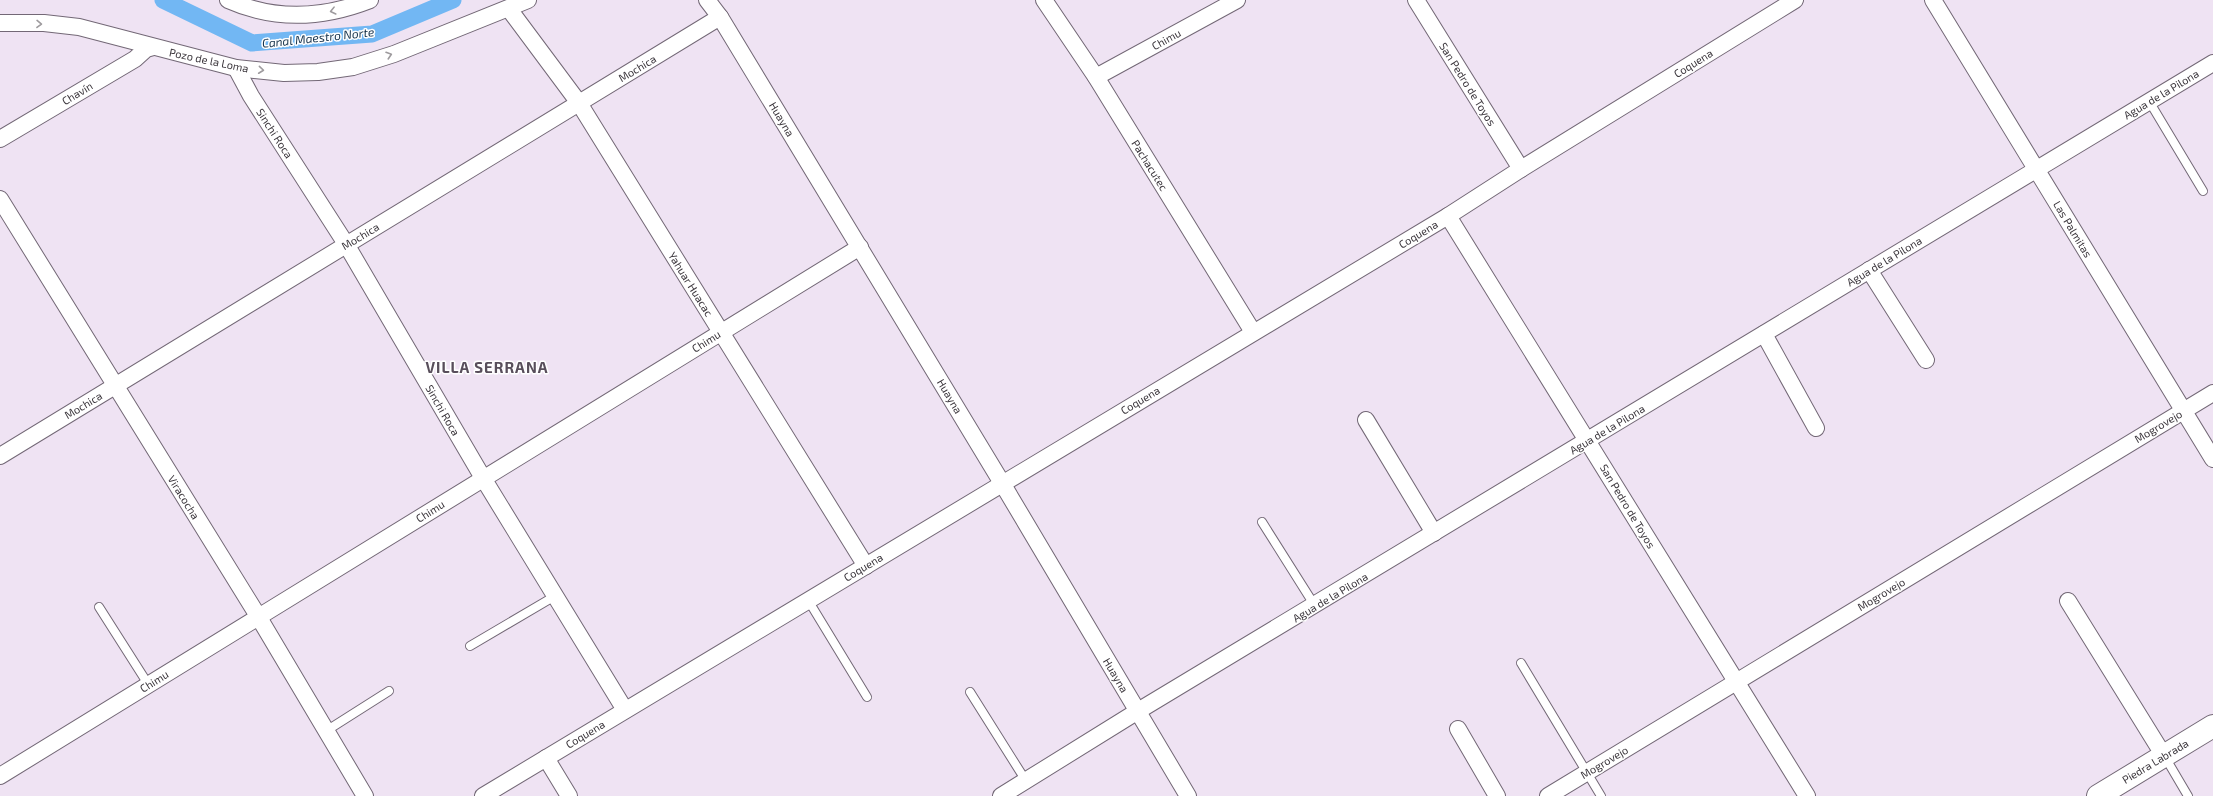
<svg xmlns="http://www.w3.org/2000/svg" width="2213" height="796" font-family="'Exo 2',sans-serif">
<style>
.lines{fill:none;stroke-linecap:round;stroke-linejoin:round}
.canal{stroke:#72b7f3;stroke-width:17}
.lane-casing{stroke:#736876;stroke-width:10}
.street-casing{stroke:#736876;stroke-width:18}
.secondary-casing{stroke:#736876;stroke-width:24}
.lane{stroke:#fff;stroke-width:8}
.street{stroke:#fff;stroke-width:16}
.secondary{stroke:#fff;stroke-width:22}
.oneway{stroke:#9e9b9e}
.labels{text-anchor:middle;dominant-baseline:central;stroke-width:3;stroke-linejoin:round;paint-order:stroke}
.street-label{font-size:11px;fill:#3c373d;stroke:#fff}
.water-label{font-size:12px;font-style:italic;fill:#14314a;stroke:#fff}
.district-label{font-size:15px;font-weight:bold;letter-spacing:1px;fill:#584e5b;stroke:#fff}
</style>
<rect width="100%" height="100%" fill="#efe3f3"/>
<g class="lines">
<path class="canal" d="M163,0L252,43L372,34L453,0"/>
<defs>
<g id="lane">
<path d="M2149,101L2203,191"/>
<path d="M1262,522L1315,606"/>
<path d="M808,600L867,697"/>
<path d="M99,607L148,684"/>
<path d="M470,646L555,596"/>
<path d="M1521,663L1601,796"/>
<path d="M970,692L1026,781"/>
<path d="M326,731L389,691"/>
<path d="M2165,757L2188,796"/>
</g>
<g id="street">
<path d="M228,0C275,21 324,18 370,0"/>
<path d="M707,0L720,17L1002,483L1188,796"/>
<path d="M1044,0L1096,77L1253,332"/>
<path d="M1416,0L1521,169"/>
<path d="M1933,0L2213,459"/>
<path d="M509,9L579,103L866,566"/>
<path d="M0,23H44L79,27L236,68L284,73L318,72L353,67L394,54L528,0"/>
<path d="M236,68L251,96L346,244L483,478L625,710"/>
<path d="M1096,77L1237,0"/>
<path d="M0,139L135,59L146,49L153,47"/>
<path d="M0,199L258,616L365,796"/>
<path d="M1448,216L1807,796"/>
<path d="M1869,270L1926,360"/>
<path d="M1764,334L1816,428"/>
<path d="M1366,420L1434,533"/>
<path d="M0,456L720,17"/>
<path d="M2068,601L2164,756"/>
<path d="M1458,729L1497,796"/>
<path d="M546,758L569,796"/>
<path d="M0,776L860,247"/>
<path d="M483,796L1448,216L1521,169L1795,0"/>
<path d="M1001,796L1138,711L2213,63"/>
<path d="M1548,796L2213,393"/>
</g>
<path id="secondary" d="M2098,796L2213,726"/>
</defs>
<use href="#lane" class="lane-casing"/>
<use href="#street" class="street-casing"/>
<use href="#secondary" class="secondary-casing"/>
<use href="#lane" class="lane"/>
<use href="#street" class="street"/>
<use href="#secondary" class="secondary"/>
</g>
<defs><path id="oneway-chevron" d="M-2-3.5L2.5 0L-2 3.5" fill="none" stroke-width="1.6" stroke-linecap="round" stroke-linejoin="round"/></defs>
<g class="oneway">
<use href="#oneway-chevron" transform="translate(333 11) rotate(166)"/>
<use href="#oneway-chevron" transform="translate(39 24) rotate(1)"/>
<use href="#oneway-chevron" transform="translate(389 55) rotate(-18)"/>
<use href="#oneway-chevron" transform="translate(261 70) rotate(6)"/>
</g>
<g class="labels">
<g class="street-label">
<text transform="translate(1166 39) rotate(-29)">Chimu</text>
<text transform="translate(209 60) rotate(12)">Pozo de la Loma</text>
<text transform="translate(1693 63) rotate(-32)">Coquena</text>
<text transform="translate(637 68) rotate(-31)">Mochica</text>
<text transform="translate(1468 84) rotate(58)">San Pedro de Toyos</text>
<text transform="translate(77 93) rotate(-31)">Chavín</text>
<text transform="translate(2161 94) rotate(-31)">Agua de la Pilona</text>
<text transform="translate(782 119) rotate(59)">Huayna</text>
<text transform="translate(275 133) rotate(57)">Sinchi Roca</text>
<text transform="translate(1150 165) rotate(58)">Pachacutec</text>
<text transform="translate(2073 229) rotate(59)">Las Palmitas</text>
<text transform="translate(1418 234) rotate(-31)">Coquena</text>
<text transform="translate(360 236) rotate(-31)">Mochica</text>
<text transform="translate(1884 261) rotate(-31)">Agua de la Pilona</text>
<text transform="translate(691 284) rotate(58)">Yahuar Huacac</text>
<text transform="translate(706 341) rotate(-32)">Chimu</text>
<text transform="translate(950 396) rotate(59)">Huayna</text>
<text transform="translate(1140 400) rotate(-31)">Coquena</text>
<text transform="translate(83 405) rotate(-31)">Mochica</text>
<text transform="translate(443 410) rotate(60)">Sinchi Roca</text>
<text transform="translate(2158 426) rotate(-31)">Mogrovejo</text>
<text transform="translate(1607 429) rotate(-31)">Agua de la Pilona</text>
<text transform="translate(184 497) rotate(58)">Viracocha</text>
<text transform="translate(1628 506) rotate(59)">San Pedro de Toyos</text>
<text transform="translate(430 511) rotate(-32)">Chimu</text>
<text transform="translate(863 567) rotate(-31)">Coquena</text>
<text transform="translate(1881 594) rotate(-31)">Mogrovejo</text>
<text transform="translate(1330 597) rotate(-31)">Agua de la Pilona</text>
<text transform="translate(1116 675) rotate(59)">Huayna</text>
<text transform="translate(154 681) rotate(-32)">Chimu</text>
<text transform="translate(585 734) rotate(-31)">Coquena</text>
<text transform="translate(2155 761) rotate(-31)">Piedra Labrada</text>
<text transform="translate(1604 762) rotate(-31)">Mogrovejo</text>
</g>
<g class="water-label">
<text transform="translate(318 37) rotate(-6)">Canal Maestro Norte</text>
</g>
<g class="district-label">
<text x="487" y="367">VILLA SERRANA</text>
</g>
</g>
</svg>
